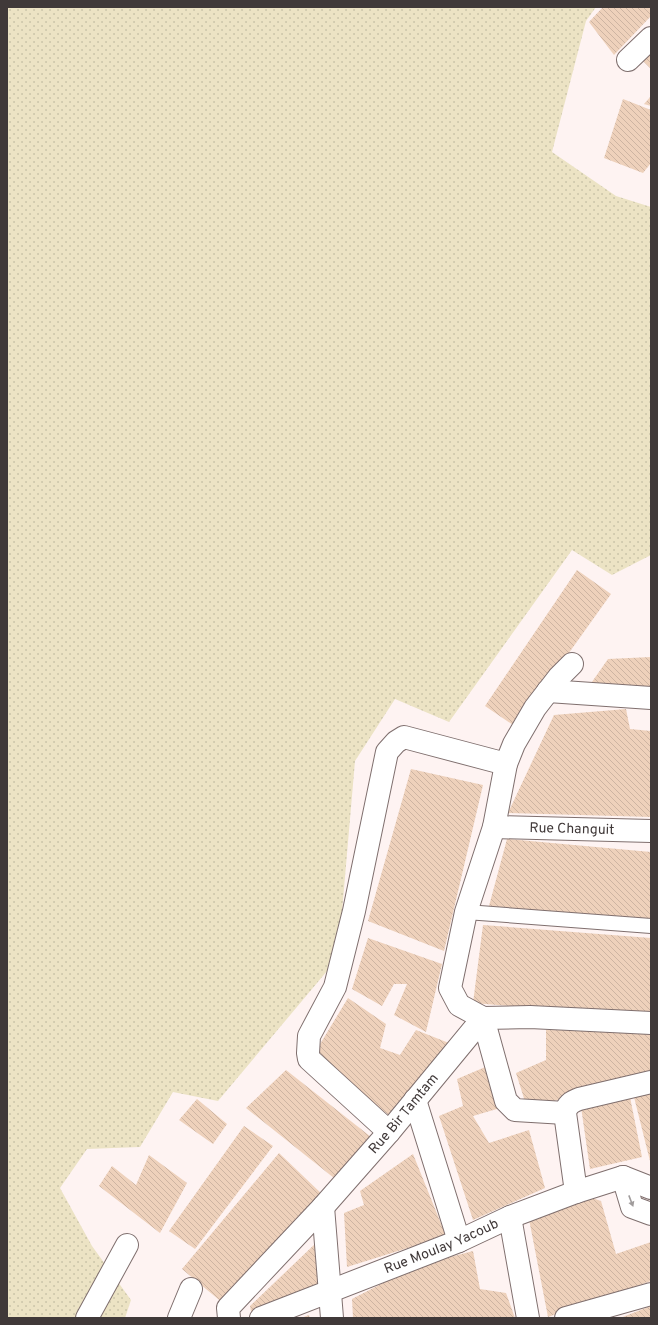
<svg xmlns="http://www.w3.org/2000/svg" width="658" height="1325" font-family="Overpass,sans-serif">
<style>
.grass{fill:url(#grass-dots)}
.building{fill:url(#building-back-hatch)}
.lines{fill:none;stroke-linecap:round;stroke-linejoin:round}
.lane-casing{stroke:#7f6f6e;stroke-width:16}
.street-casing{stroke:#7f6f6e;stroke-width:24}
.lane{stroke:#fff;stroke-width:14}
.street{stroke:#fff;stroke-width:22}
.oneway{fill:#a09c9c}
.labels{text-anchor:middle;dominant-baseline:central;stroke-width:3;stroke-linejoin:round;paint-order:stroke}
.street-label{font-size:14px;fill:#403939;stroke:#fff}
</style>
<defs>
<pattern id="grass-dots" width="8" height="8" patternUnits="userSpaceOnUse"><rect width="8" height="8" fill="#ece3c4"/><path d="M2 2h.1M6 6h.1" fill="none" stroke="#cbc4a9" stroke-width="1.8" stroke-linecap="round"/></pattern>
<pattern id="building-back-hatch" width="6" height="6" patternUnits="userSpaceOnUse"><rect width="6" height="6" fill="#eed1bb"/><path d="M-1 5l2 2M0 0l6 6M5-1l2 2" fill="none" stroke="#cdb4a2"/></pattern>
</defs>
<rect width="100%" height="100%" fill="#fef3f2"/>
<path class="grass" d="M7,7H596L586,21L552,152L616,196L651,207V555L612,575L572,550L449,722L395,699L355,761L338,958L218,1101L173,1092L140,1147L87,1149L60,1188L92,1246L131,1300L125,1318H7Z"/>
<g class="building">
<path d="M603,7H651V16L614,55L589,22Z"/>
<path d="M651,52V69L642,60Z"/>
<path d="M651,96V106L644,104Z"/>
<path d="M623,99L651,110V163L643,173L604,158Z"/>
<path d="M577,570L611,594L516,727L485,706Z"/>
<path d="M651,657V692L587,689L608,659Z"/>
<path d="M626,709L630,729L651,731V817L508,813L554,715Z"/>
<path d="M411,769L483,785L444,951L368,921Z"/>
<path d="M507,839L651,852V922L489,906Z"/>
<path d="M483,925L651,938V1017L473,1003Z"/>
<path d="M368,938L442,964L426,1032L394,1015L407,984H394L382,1006L352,989Z"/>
<path d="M348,998L386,1024L380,1048L400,1055L416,1030L454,1045L391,1117L314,1054Z"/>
<path d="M546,1030L651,1031V1075L527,1108L516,1073L546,1060Z"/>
<path d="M490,1065L507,1106L473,1116L489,1143L529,1130L545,1188L473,1220L439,1116L463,1106L457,1079Z"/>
<path d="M286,1070L371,1137L339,1182L246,1108Z"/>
<path d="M651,1093V1161H650L634,1097Z"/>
<path d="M630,1097L642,1157L590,1169L581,1107Z"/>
<path d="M197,1099L227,1124L213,1144L179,1120Z"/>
<path d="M244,1126L273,1146L195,1249L169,1231Z"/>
<path d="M279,1153L325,1197L224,1304L182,1269Z"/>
<path d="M413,1154L446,1236L347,1267L344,1213L364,1205L360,1191Z"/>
<path d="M149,1155L187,1183L160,1233L99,1186L112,1166L136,1185Z"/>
<path d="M583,1195L601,1201L616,1254L651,1242V1281L548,1317L528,1214Z"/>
<path d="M317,1242L318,1290L252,1317L250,1306Z"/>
<path d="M473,1251L480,1289L506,1293L515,1318H353L352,1299L416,1266Z"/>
<path d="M651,1306V1318H620Z"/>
<path d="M309,1315L310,1318H301Z"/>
</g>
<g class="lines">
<defs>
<path id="lane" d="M466,912L651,926"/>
<g id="street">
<path d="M628,60L651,38"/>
<path d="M572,664L559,677L535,708L514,744L506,764L494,827L466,912L450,988L459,1005L483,1018L530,1017L651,1023"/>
<path d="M548,691L651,698"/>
<path id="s1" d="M494,827L651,831"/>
<path d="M483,1018L506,1101L515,1110L565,1113"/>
<path d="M415,1100L459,1241"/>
<path d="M389,1132L309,1059L308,1053L309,1036L335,987L354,911L387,752L396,742L404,737L506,764"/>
<path d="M623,1177L632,1207L651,1214"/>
<path d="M576,1192L565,1113C567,1105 571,1102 579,1099L651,1082"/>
<path d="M323,1207L332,1318"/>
<path d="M510,1217L528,1318"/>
<path d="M87,1318L127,1245"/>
<path d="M179,1318L191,1289"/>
<path id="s2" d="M229,1318L228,1308L323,1207L389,1132L483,1018"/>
<path id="s3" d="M261,1318L459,1241L510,1217L576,1192L623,1177L651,1188"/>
<path d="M566,1318L651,1294"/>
</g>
</defs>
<use href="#lane" class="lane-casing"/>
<use href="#street" class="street-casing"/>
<use href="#lane" class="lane"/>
<use href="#street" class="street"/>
</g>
<defs><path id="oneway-solid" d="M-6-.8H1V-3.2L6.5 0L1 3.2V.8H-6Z"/></defs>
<use class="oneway" href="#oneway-solid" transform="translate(631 1201) rotate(69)"/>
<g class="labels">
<g class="street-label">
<text stroke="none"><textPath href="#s1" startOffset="78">Rue Changuit</textPath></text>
<text stroke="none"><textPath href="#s2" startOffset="272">Rue Bir Tamtam</textPath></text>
<text stroke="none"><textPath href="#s3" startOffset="194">Rue Moulay Yacoub</textPath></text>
</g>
</g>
<rect width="658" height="1325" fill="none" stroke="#403939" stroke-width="16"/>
</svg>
